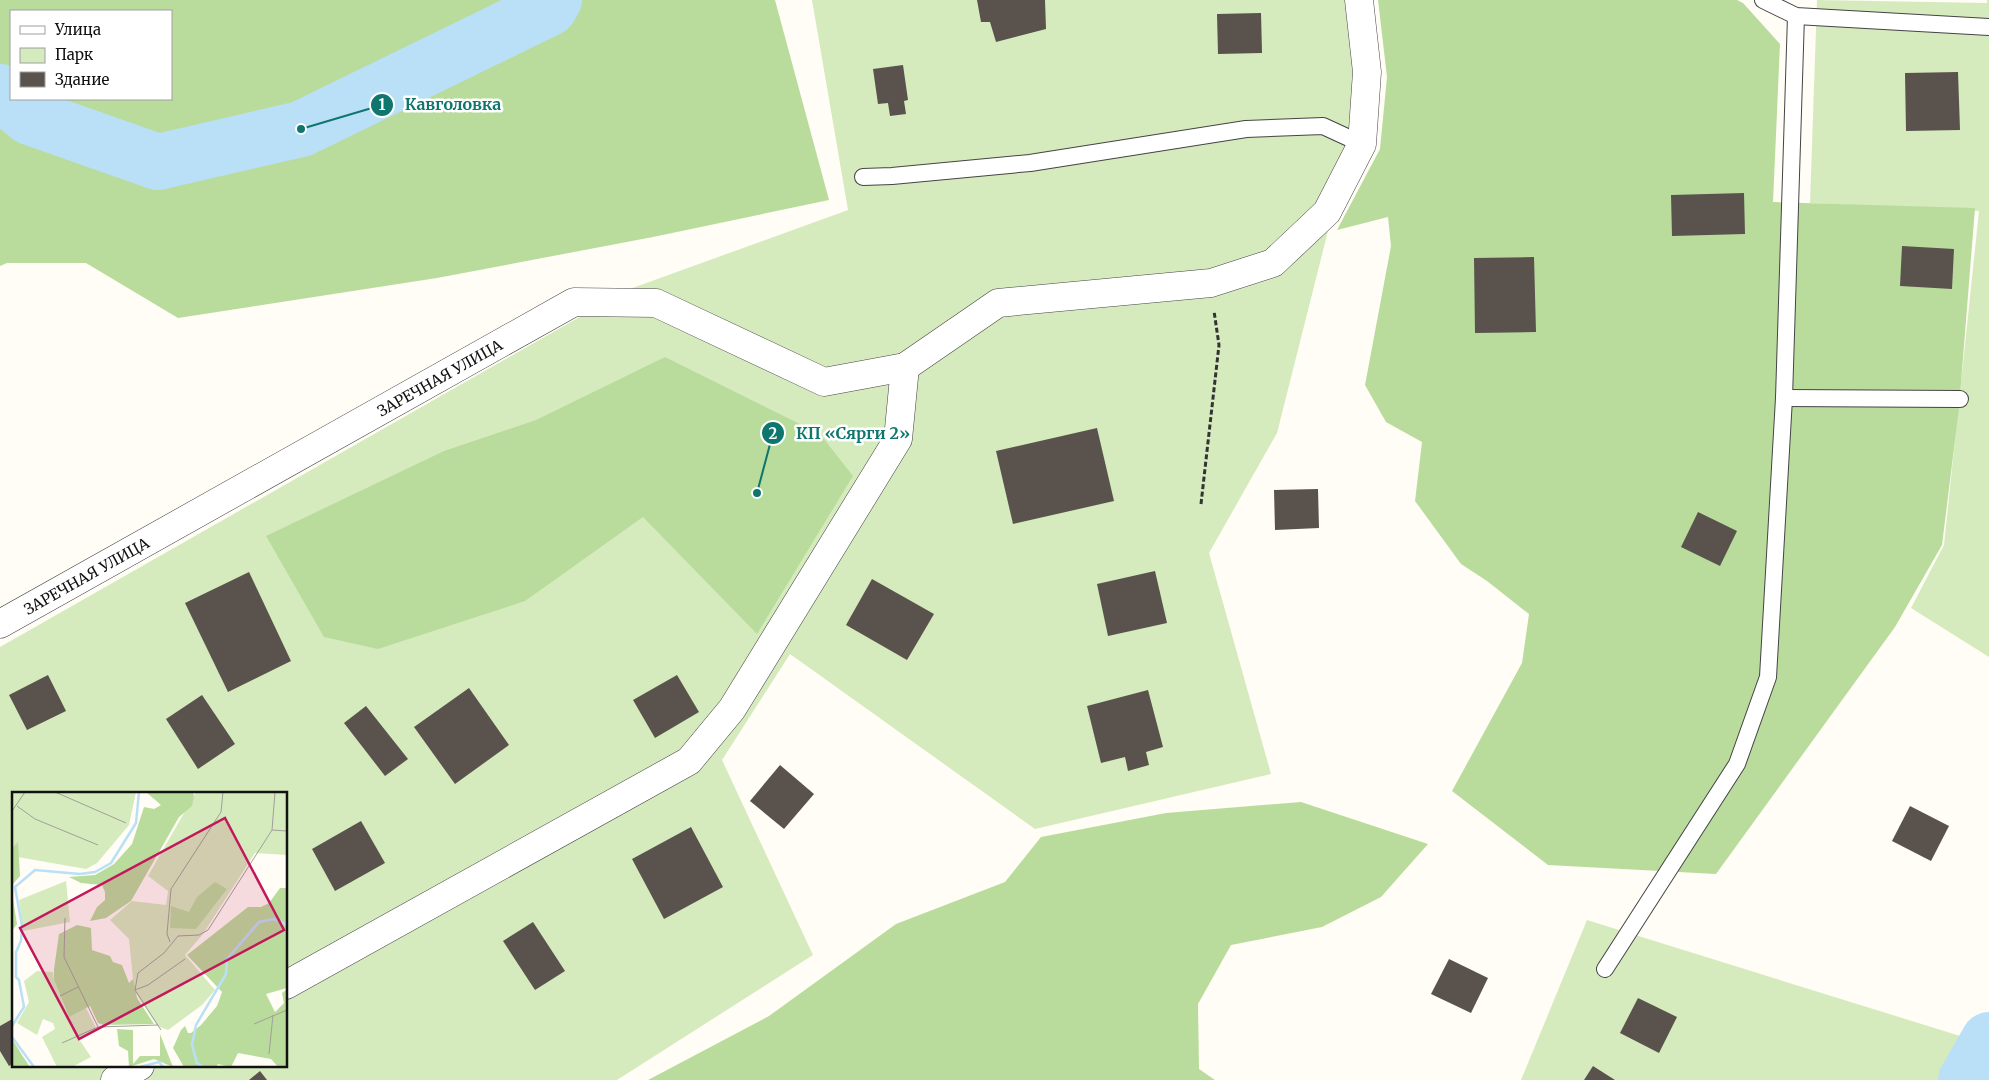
<svg xmlns="http://www.w3.org/2000/svg" width="1989" height="1080" font-family="Merriweather,serif">
<style>
.green{fill:#d5ebbd;fill-rule:evenodd}
.forest{fill:#b9dc9c;fill-rule:evenodd}
.lines{fill:none;stroke-linecap:round;stroke-linejoin:round}
.river{stroke:#b9e0f7;stroke-width:56}
.building{fill:#5a524d}
.lane-casing{stroke:#444;stroke-width:18}
.street-casing{stroke:#444;stroke-width:29}
.path{stroke:#333;stroke-width:3;stroke-dasharray:5 2.5;stroke-linecap:butt}
.lane{stroke:#fff;stroke-width:16}
.street{stroke:#fff;stroke-width:28}
.labels{text-anchor:middle;dominant-baseline:central;stroke-width:5;stroke-linejoin:round;paint-order:stroke}
.street-label{font-size:15px;fill:#111;stroke:#fff}
.inset-river{fill:none;stroke:#b9e0f7;stroke-width:2.5}
.inset-road{fill:none;stroke:#a09f9a;stroke-width:1}
.view{fill:#c2185b;fill-opacity:0.15;stroke:#c2185b;stroke-width:2.5}
.inset-edge{fill:none;stroke:#111;stroke-width:2.5}
.leader{fill:none;stroke:#0f766e;stroke-width:2}
.callout-dot{fill:#0f766e;stroke:#fff;stroke-width:2}
.mark-label{font-size:15px;text-anchor:middle;font-weight:bold;fill:#fff}
.callout-label{font-size:16px;text-anchor:middle;font-weight:bold;fill:#0f766e;stroke:#fff;stroke-width:5;stroke-linejoin:round;paint-order:stroke}
</style>
<rect width="100%" height="100%" fill="#fffdf5"/>
<g class="green">
<path d="M812,0H1370L1379,77L1329,227L1277,433L1209,553L1271,774L1035,829L790,654L722,760L813,955L617,1080H0V647L627,290L848,210ZM14,794H286V1066H14Z"/>
<path d="M1817,0L1987,3V0H1989V657L1911,608L1944,545L1979,211L1810,203Z"/>
<path d="M1587,920L1973,1040L1959,1080H1521Z"/>
</g>
<g class="forest">
<path d="M0,0H775L829,200L653,237L437,278L178,318L86,263H7L0,266ZM171,11V99H11V11Z"/>
<path d="M1378,0H1737L1743,3L1780,44L1773,202L1975,208L1959,408L1942,545L1895,627L1716,874L1548,865L1452,791L1522,663L1529,614L1487,581L1461,564L1415,501L1422,442L1386,422L1365,385L1391,246L1388,217L1337,230L1380,149L1387,77Z"/>
<path d="M665,357L820,434L853,476L757,634L643,517L525,601L378,649L324,637L266,536L444,451L536,420Z"/>
<path d="M1301,802L1428,844L1381,897L1322,927L1231,945L1198,1004L1199,1069L1215,1080H648L769,1016L896,924L1005,882L1041,837L1166,813Z"/>
</g>
<g class="lines">
<g class="river">
<path d="M0,92L30,117L158,162L301,129L549,8L554,0"/>
<path d="M1966,1080L1989,1040"/>
</g>
</g>
<g class="building">
<path d="M977,0H1045L1046,29L996,42L990,22H981Z"/>
<path d="M1261,13L1262,53L1218,54L1217,14Z"/>
<path d="M903,65L908,100L904,101L906,114L890,116L888,103L878,104L873,69Z"/>
<path d="M1958,72L1960,130L1906,131L1905,73Z"/>
<path d="M1744,193L1745,234L1672,236L1671,195Z"/>
<path d="M1902,246L1954,249L1952,289L1900,286Z"/>
<path d="M1534,257L1536,332L1475,333L1474,258Z"/>
<path d="M1097,428L1114,501L1013,524L996,451Z"/>
<path d="M1318,489L1319,528L1275,530L1274,490Z"/>
<path d="M1698,512L1737,531L1720,566L1681,547Z"/>
<path d="M1155,571L1167,623L1108,636L1097,584Z"/>
<path d="M249,572L291,661L228,692L185,603Z"/>
<path d="M872,579L934,614L907,660L846,625Z"/>
<path d="M48,675L66,711L27,730L9,695Z"/>
<path d="M677,675L699,712L655,738L633,700Z"/>
<path d="M469,688L509,745L455,784L414,727Z"/>
<path d="M1148,690L1163,747L1146,752L1149,765L1128,771L1125,757L1101,763L1087,706Z"/>
<path d="M202,695L235,744L198,769L166,719Z"/>
<path d="M366,706L408,759L385,776L344,723Z"/>
<path d="M780,765L814,794L784,829L750,801Z"/>
<path d="M1910,806L1949,826L1931,861L1892,841Z"/>
<path d="M361,821L385,863L335,891L312,849Z"/>
<path d="M691,827L723,887L664,919L632,859Z"/>
<path d="M533,922L565,971L535,990L503,941Z"/>
<path d="M1449,959L1488,978L1471,1013L1431,994Z"/>
<path d="M1638,998L1677,1017L1659,1053L1620,1033Z"/>
<path d="M14,1018V1063L9,1066L0,1051V1026Z"/>
<path d="M1593,1066L1615,1080H1584Z"/>
<path d="M260,1071L267,1080H249Z"/>
</g>
<g class="lines">
<defs>
<g id="lane">
<path d="M1763,0L1796,16L1989,27"/>
<path d="M863,177L892,176L1030,163L1246,129L1323,126L1362,144"/>
<path d="M1784,398L1960,399"/>
<path d="M1605,969L1737,764L1768,677L1784,398L1796,16"/>
</g>
<g id="street">
<path id="s1" d="M0,624L574,302L656,303L824,382L905,367L998,303L1211,283L1273,263L1327,212L1362,144L1367,72L1359,0"/>
<path d="M286,985L689,761L732,709L898,439L905,367"/>
<path d="M115,1080L140,1066"/>
</g>
</defs>
<use href="#lane" class="lane-casing"/>
<use href="#street" class="street-casing"/>
<path class="path" d="M1201,504L1219,345L1214,311"/>
<use href="#lane" class="lane"/>
<use href="#street" class="street"/>
</g>
<g class="labels">
<g class="street-label">
<text stroke="none"><textPath href="#s1" startOffset="504">ЗАРЕЧНАЯ УЛИЦА</textPath></text>
<text stroke="none"><textPath href="#s1" startOffset="99">ЗАРЕЧНАЯ УЛИЦА</textPath></text>
</g>
</g>
<g transform="translate(12 792)">
<rect width="275" height="275" fill="#fffdf5"/>
<path d="M0,0H124L117,33L85,71L74,77L0,64ZM184,0H275V63L243,61L191,142L173,163L203,198L190,213L156,238L145,234L122,198L117,147L98,128L120,109L154,113L156,99L136,84ZM54,89L58,130L11,139L7,108ZM25,179L41,180L42,188L56,224L74,216L85,238L67,247L79,265L60,275H45L30,245L43,237L41,231L31,227L25,243L5,231L17,210L12,189Z" fill="#d5ebbd"/>
<path d="M134,0H181L182,4L180,14L167,25L119,109L94,126L78,129L85,115L93,108V100L90,93L69,91L57,85L83,83L102,72L120,52L132,15L142,17L149,13ZM6,50L8,84L1,92L0,101L5,132L0,139V56ZM203,90L215,97L184,137L158,136L159,114L177,120L185,105ZM268,96H275V196L254,202L263,220L272,211L270,201L275,197V275H266L259,267L226,261L219,275L206,272L204,275H172L161,256L169,238L173,234L176,241H179L189,233L205,214L210,200L175,163L236,115H249L257,111ZM65,133L79,136L80,158L98,164L101,170L110,173L117,191L121,187L125,206L142,232L92,233L86,231L78,214L57,225L42,188V177L47,142ZM105,237L121,238V272L128,264H148V242L161,275L142,267L117,275L116,259L107,254ZM0,247L10,263L18,275H0Z" fill="#b9dc9c"/>
<path class="inset-river" d="M0,234L12,215L7,188L4,185V160L9,149L10,134L3,95L23,78L68,82L83,80L99,71L124,31L127,0M0,245L22,275M128,275L147,270L151,275M192,275L185,271L180,253L184,233L214,182L215,167L247,130L262,127L275,133"/>
<path class="inset-road" d="M43,0L114,31M5,14L23,27L86,53M0,19L13,0M260,38L275,39M53,126L52,165L86,235M158,150L155,142L159,97L209,20L211,0M123,198L136,193L173,167M48,204L66,195M242,232L275,218M149,238L123,198L126,181L152,161L166,144L187,143L196,138L260,38L263,0M50,251L86,235L146,233M257,262L261,223"/>
<path class="view" d="M213,26L272,138L67,247L8,136Z"/>
<rect width="275" height="275" class="inset-edge"/>
</g>
<path class="leader" d="M301 129L382 105M757 493L773 433"/>
<g class="callout-dot">
<circle cx="301" cy="129" r="5"/>
<circle cx="757" cy="493" r="5"/>
<circle cx="382" cy="105" r="12"/>
<circle cx="773" cy="433" r="12"/>
</g>
<g class="mark-label">
<text x="382" y="110">1</text>
<text x="773" y="439">2</text>
</g>
<g class="callout-label">
<text x="453" y="110">Кавголовка</text>
<text x="853" y="439">КП «Сярги 2»</text>
</g>
<rect x="10" y="10" width="162" height="90" fill="#ffffff" stroke="#a0a0a0"/>
<rect x="20" y="26" width="25" height="8" fill="#ffffff" stroke="#a0a0a0"/>
<text x="55" y="35" font-size="15" fill="#111111">Улица</text>
<rect x="20" y="48" width="25" height="15" fill="#d5ebbd" stroke="#a0a0a0"/>
<text x="55" y="60" font-size="15" fill="#111111">Парк</text>
<rect x="20" y="72" width="25" height="15" fill="#5a524d" stroke="#a0a0a0"/>
<text x="55" y="85" font-size="15" fill="#111111">Здание</text>
</svg>
